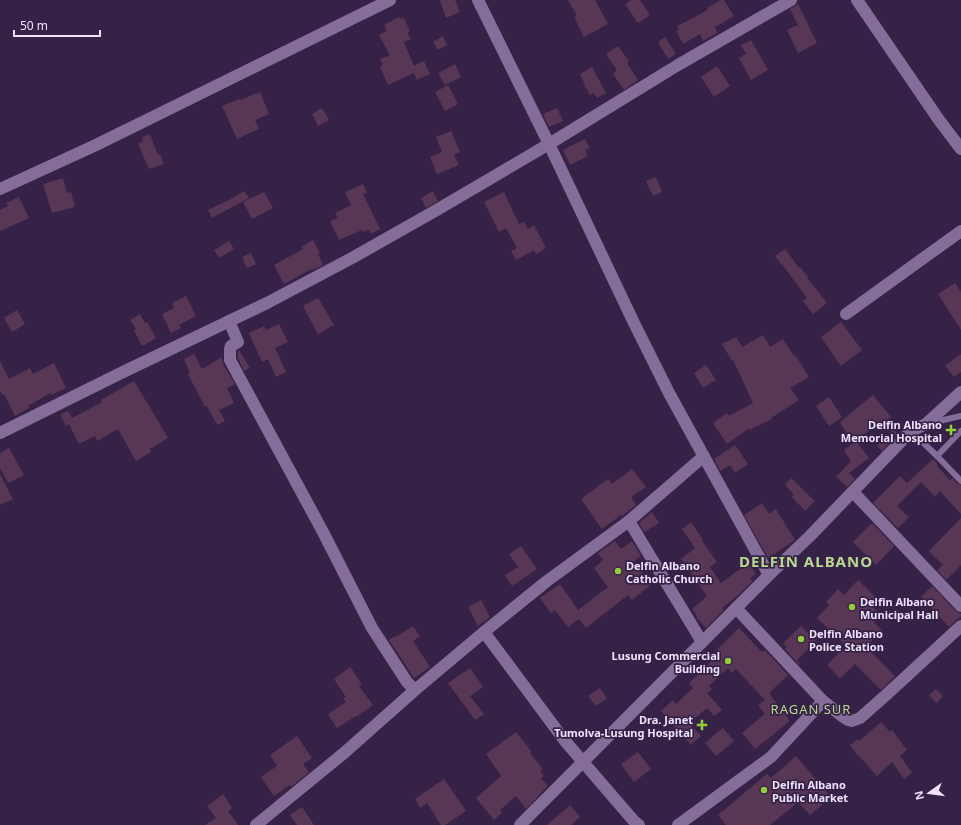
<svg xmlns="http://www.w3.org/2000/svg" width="961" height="825" font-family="'Noto Sans',sans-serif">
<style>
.building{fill:#583656}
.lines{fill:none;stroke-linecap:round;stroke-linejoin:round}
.lane{stroke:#846d98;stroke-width:6}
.street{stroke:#846d98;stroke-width:12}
.secondary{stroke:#846d98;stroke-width:12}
.poi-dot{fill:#95cc3b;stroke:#362247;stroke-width:1.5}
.labels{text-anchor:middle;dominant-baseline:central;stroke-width:3.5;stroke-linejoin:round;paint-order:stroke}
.poi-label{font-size:11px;font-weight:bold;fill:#eee2fa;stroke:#362247;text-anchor:start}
.quarter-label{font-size:13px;letter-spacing:1px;fill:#b8d891;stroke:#362247}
.district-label{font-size:15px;font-weight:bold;letter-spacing:1px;fill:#b8d891;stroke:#362247}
</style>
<rect width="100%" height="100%" fill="#362247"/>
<g class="building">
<path d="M440,0H455L460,12L446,18Z"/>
<path d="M568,0H595L608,24L584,37L574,17L577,16Z"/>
<path d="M631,0H640L650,15L638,23L625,4Z"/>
<path d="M721,0H724L734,16L715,27L717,33L703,41L700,34L683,44L676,31L679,29L677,26L708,10L707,8Z"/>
<path d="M798,4L817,43L798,53L787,30L798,25L790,9Z"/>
<path d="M399,17L400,19L404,18L410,31L407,33L411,39L404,42L414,66L424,61L430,74L417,80L414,73L388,85L380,67L383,65L380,59L390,55L379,35L387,31L384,25Z"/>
<path d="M443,36L447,45L438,50L433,42Z"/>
<path d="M665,37L676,54L668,59L658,42Z"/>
<path d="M751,40L768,70L751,80L739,58L746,54L741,45Z"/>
<path d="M618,46L629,61L627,63L638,80L624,90L613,74L617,70L606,54Z"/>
<path d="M455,64L461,77L445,85L438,73Z"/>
<path d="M717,66L730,86L714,97L701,77Z"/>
<path d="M592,67L606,93L597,98L594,93L590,95L584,85H585L580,74Z"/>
<path d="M448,85L458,104L445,111L435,92Z"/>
<path d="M260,92L269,114L255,120L259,129L237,139L222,106L239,99L240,100Z"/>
<path d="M322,108L329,120L318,126L312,114Z"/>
<path d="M557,108L563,121L549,127L543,114Z"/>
<path d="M451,131L460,152L454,155L459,165L437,174L430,157L442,152L436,137Z"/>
<path d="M150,134L158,155L160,154L164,164L149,169L138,144L143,141L142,137Z"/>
<path d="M585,139L590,148L585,150L588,156L570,165L563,150Z"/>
<path d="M656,177L662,192L653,196L646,181Z"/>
<path d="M63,178L67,193L71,192L75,207L52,213L43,184Z"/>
<path d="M363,184L367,193L363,194L380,229L371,234L369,229L363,232L362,230L339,240L330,221L338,218L335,213L351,205L345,192Z"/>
<path d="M244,191L249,198L212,218L208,210L229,200Z"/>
<path d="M433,191L438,201L426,208L421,198Z"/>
<path d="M264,192L273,208L252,219L243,202Z"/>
<path d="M504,192L519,224L524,222L528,229L534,225L546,248L536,254L534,250L516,260L511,251L517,248L506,228L499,232L484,202Z"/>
<path d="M19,197L29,218L0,231V210L8,206L6,203Z"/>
<path d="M313,240L320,253L318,254L323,265L313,270L312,269L284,284L274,265L303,249L301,247Z"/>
<path d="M229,241L234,249L219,258L214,250Z"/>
<path d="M785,249L799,268L800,267L808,277L807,278L827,303L813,314L803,301L807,298L782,264H781L775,256Z"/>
<path d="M251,253L256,264L247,268L242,257Z"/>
<path d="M955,283L961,292V330L938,294Z"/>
<path d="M186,296L196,316L179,325L181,328L171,333L162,314L174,308L172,303Z"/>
<path d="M318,298L334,325L318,334L303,306Z"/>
<path d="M17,310L25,324L12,332L4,318Z"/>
<path d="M140,314L145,323L147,322L156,338L142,346L134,330L136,329L130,320Z"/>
<path d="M841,322L862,350L841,366L821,337Z"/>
<path d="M279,324L288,342L275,348L286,372L276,377L268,359L262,362L249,333L264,326L266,330Z"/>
<path d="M763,335L770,347L783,339L794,356L795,355L809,377L790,388L799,400L771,418L772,419L749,430L748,429L727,444L713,423L727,413L729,416L753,403L733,360L732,361L722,344L736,337L742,347Z"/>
<path d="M239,350L250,368L244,371L238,358V351Z"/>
<path d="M194,354L202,369L222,357L223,364L235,384L227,388L234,403L219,410L225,421L217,425L207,406L205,407L188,374L190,373L184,359Z"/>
<path d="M961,354V372L954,377L945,366Z"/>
<path d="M0,361L9,379L30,368L33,374L54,363L66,388L51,395L50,393L28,406L29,408L15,416L4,394L2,395L0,390Z"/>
<path d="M706,365L716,380L703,388L694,373Z"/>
<path d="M134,381L168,438L150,449L151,452L136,461L118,429L97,441L95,436L79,444L69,424L66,426L60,415L68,411L72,418L102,402L101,400Z"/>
<path d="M873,395L891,417L852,442L840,422Z"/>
<path d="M829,397L842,417L829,426L816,406Z"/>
<path d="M893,429L898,434L882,451L877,446Z"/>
<path d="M856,441L869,458L849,473L855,479L847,487L836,477L851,461L844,450Z"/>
<path d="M735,445L748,464L735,473L730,465L720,471L714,459Z"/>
<path d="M9,448L24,475L8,483L0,468V453Z"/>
<path d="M933,459L938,465L937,466L950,480L952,478L958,484L961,485V514L940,491L935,497L921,482L897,506L909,517L898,528L873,503L900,476L907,483Z"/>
<path d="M632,469L646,487L631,497L636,505L622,516L621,515L602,529L581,499L608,479L612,484Z"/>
<path d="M0,474L13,499L0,505Z"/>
<path d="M791,478L815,501L805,511L792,497L794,495L785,485Z"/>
<path d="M762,503L769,514L776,509L795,540L768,558L744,515Z"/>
<path d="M652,512L659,523L644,532L639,523Z"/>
<path d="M961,518V565L946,580L937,570L943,565L929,551Z"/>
<path d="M691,522L703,540L702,541L717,562L710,567L721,583L748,563L756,574L750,578L753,581L737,596L722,608L724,610L706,628L696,617L697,616L692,609L707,596L681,559L695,548L682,529Z"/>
<path d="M872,523L894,546L876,565L853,542Z"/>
<path d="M615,541L621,549L632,541L641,556L633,562L651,585L632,600L628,595L586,628L579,619L568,627L555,610L551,613L540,598L560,584L578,610L608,587L594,568L603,560L598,553Z"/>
<path d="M521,546L537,569L512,586L505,575L518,567L509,554Z"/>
<path d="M858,580L876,598L870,604L881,615L874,623L882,630L866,647L895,676L881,690L855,664L840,678L827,665L846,646L817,618L829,605L826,602L838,589L844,595Z"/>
<path d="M932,586L956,611L961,614V616L949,627L921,597Z"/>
<path d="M481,600L490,617L478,626L468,607Z"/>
<path d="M413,626L420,636L413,641L430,667L414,678L389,640L395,636L396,637Z"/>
<path d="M801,626L816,641L797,660L800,664L799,665L785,649L787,647L783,643Z"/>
<path d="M739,628L762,652L765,650L788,675L769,693L790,721L755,749L742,733L765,714L758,705L765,700L736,669L732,673L728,668L709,686L712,689L707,693L722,710L714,716L707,708L689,723L701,736L691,745L661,711L673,700L676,704L693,688L689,683L701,672H700L718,655L715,652Z"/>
<path d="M350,667L362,684L359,686L373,705L356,717V716L337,728L328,714L346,702L343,699L346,697L334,679Z"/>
<path d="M470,668L483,687L470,696L484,714L475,720L448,683Z"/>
<path d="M600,688L607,698L596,706L588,696Z"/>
<path d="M936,689L943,696L937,703L929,695Z"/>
<path d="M881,722L890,732L892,730L907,750L900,756L912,773L904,779L892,762L877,776L858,755V756L850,745L858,739L859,741Z"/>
<path d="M723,728L734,741L716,756L705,743Z"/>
<path d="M516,732L532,752L530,753L543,769L540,771L544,776L541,778L548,786L526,809L516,796L500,810L502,813L494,820L476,798L501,776L486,754Z"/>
<path d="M297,736L312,758L303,764L309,772L291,787L290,785L274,796L261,777L277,766L270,755Z"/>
<path d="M638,752L651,769L634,782L621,764Z"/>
<path d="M796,756L831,797L810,815L798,802L770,825H726L718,815L767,774L771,778Z"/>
<path d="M444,779L466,811L445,825H441L427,803L420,808L415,799Z"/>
<path d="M223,794L232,808L228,811L238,825H205L216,818L207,806Z"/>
<path d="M570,805L580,817L571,825H547Z"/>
<path d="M302,807L314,825H297L290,815Z"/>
</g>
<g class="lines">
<g class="lane">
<path d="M931,423L961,416"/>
<path d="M911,431L937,456L961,481"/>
<path d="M937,456L961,431"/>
</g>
<g class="street">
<path d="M478,0L549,144L634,323L669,393L769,575"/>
<path d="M0,189L96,145L390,0"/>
<path d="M846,314L961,231"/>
<path d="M229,321L238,342L231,346L230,349V360L323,532L372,628L407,682L415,690"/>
<path d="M853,492L961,606"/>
<path d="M629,521L702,642"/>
<path d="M736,608L823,701L842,716L848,720L852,721L860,718L886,695L961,626"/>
<path d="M484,632L565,741L633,820L639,825"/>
<path d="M256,825L344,753L415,690L484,632L547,581L629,521L704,456"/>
<path d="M678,825L771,757L823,701"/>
</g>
<g class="secondary">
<path d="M857,0L939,120L961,149"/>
<path d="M0,433L123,372L267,303L352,258L435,211L549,144L678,65L791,0"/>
<path d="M520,825L769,575L810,536L911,431L926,424L961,392"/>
</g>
</g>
<g class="poi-dot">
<path d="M949 424h4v4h4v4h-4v4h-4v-4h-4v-4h4z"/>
<circle cx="618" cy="571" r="4"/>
<circle cx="852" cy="607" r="4"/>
<circle cx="801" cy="639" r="4"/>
<circle cx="728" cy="661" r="4"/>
<path d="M700 719h4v4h4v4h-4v4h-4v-4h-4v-4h4z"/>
<circle cx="764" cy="790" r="4"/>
</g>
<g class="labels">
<g class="poi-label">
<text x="942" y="424" text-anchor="end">Delfin Albano<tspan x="942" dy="13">Memorial Hospital</tspan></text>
<text x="626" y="565">Delfin Albano<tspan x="626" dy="13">Catholic Church</tspan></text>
<text x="860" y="601">Delfin Albano<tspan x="860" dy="13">Municipal Hall</tspan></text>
<text x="809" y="633">Delfin Albano<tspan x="809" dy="13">Police Station</tspan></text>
<text x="720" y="655" text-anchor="end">Lusung Commercial<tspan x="720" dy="13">Building</tspan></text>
<text x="693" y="719" text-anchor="end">Dra. Janet<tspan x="693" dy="13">Tumolva-Lusung Hospital</tspan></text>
<text x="772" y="784">Delfin Albano<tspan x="772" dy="13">Public Market</tspan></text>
</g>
<g class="quarter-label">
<text x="811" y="709">RAGAN SUR</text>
</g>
<g class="district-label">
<text x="806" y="561">DELFIN ALBANO</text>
</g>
</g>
<g transform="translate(929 793) rotate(256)" stroke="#362247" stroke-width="3" paint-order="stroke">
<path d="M0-3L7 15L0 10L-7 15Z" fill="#eee2fa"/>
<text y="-6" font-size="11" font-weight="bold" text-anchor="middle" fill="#eee2fa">N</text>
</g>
<path d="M14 30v6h86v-6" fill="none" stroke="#eee2fa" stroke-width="2"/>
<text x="20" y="30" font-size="12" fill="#eee2fa" stroke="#362247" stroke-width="3" paint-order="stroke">50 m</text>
</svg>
